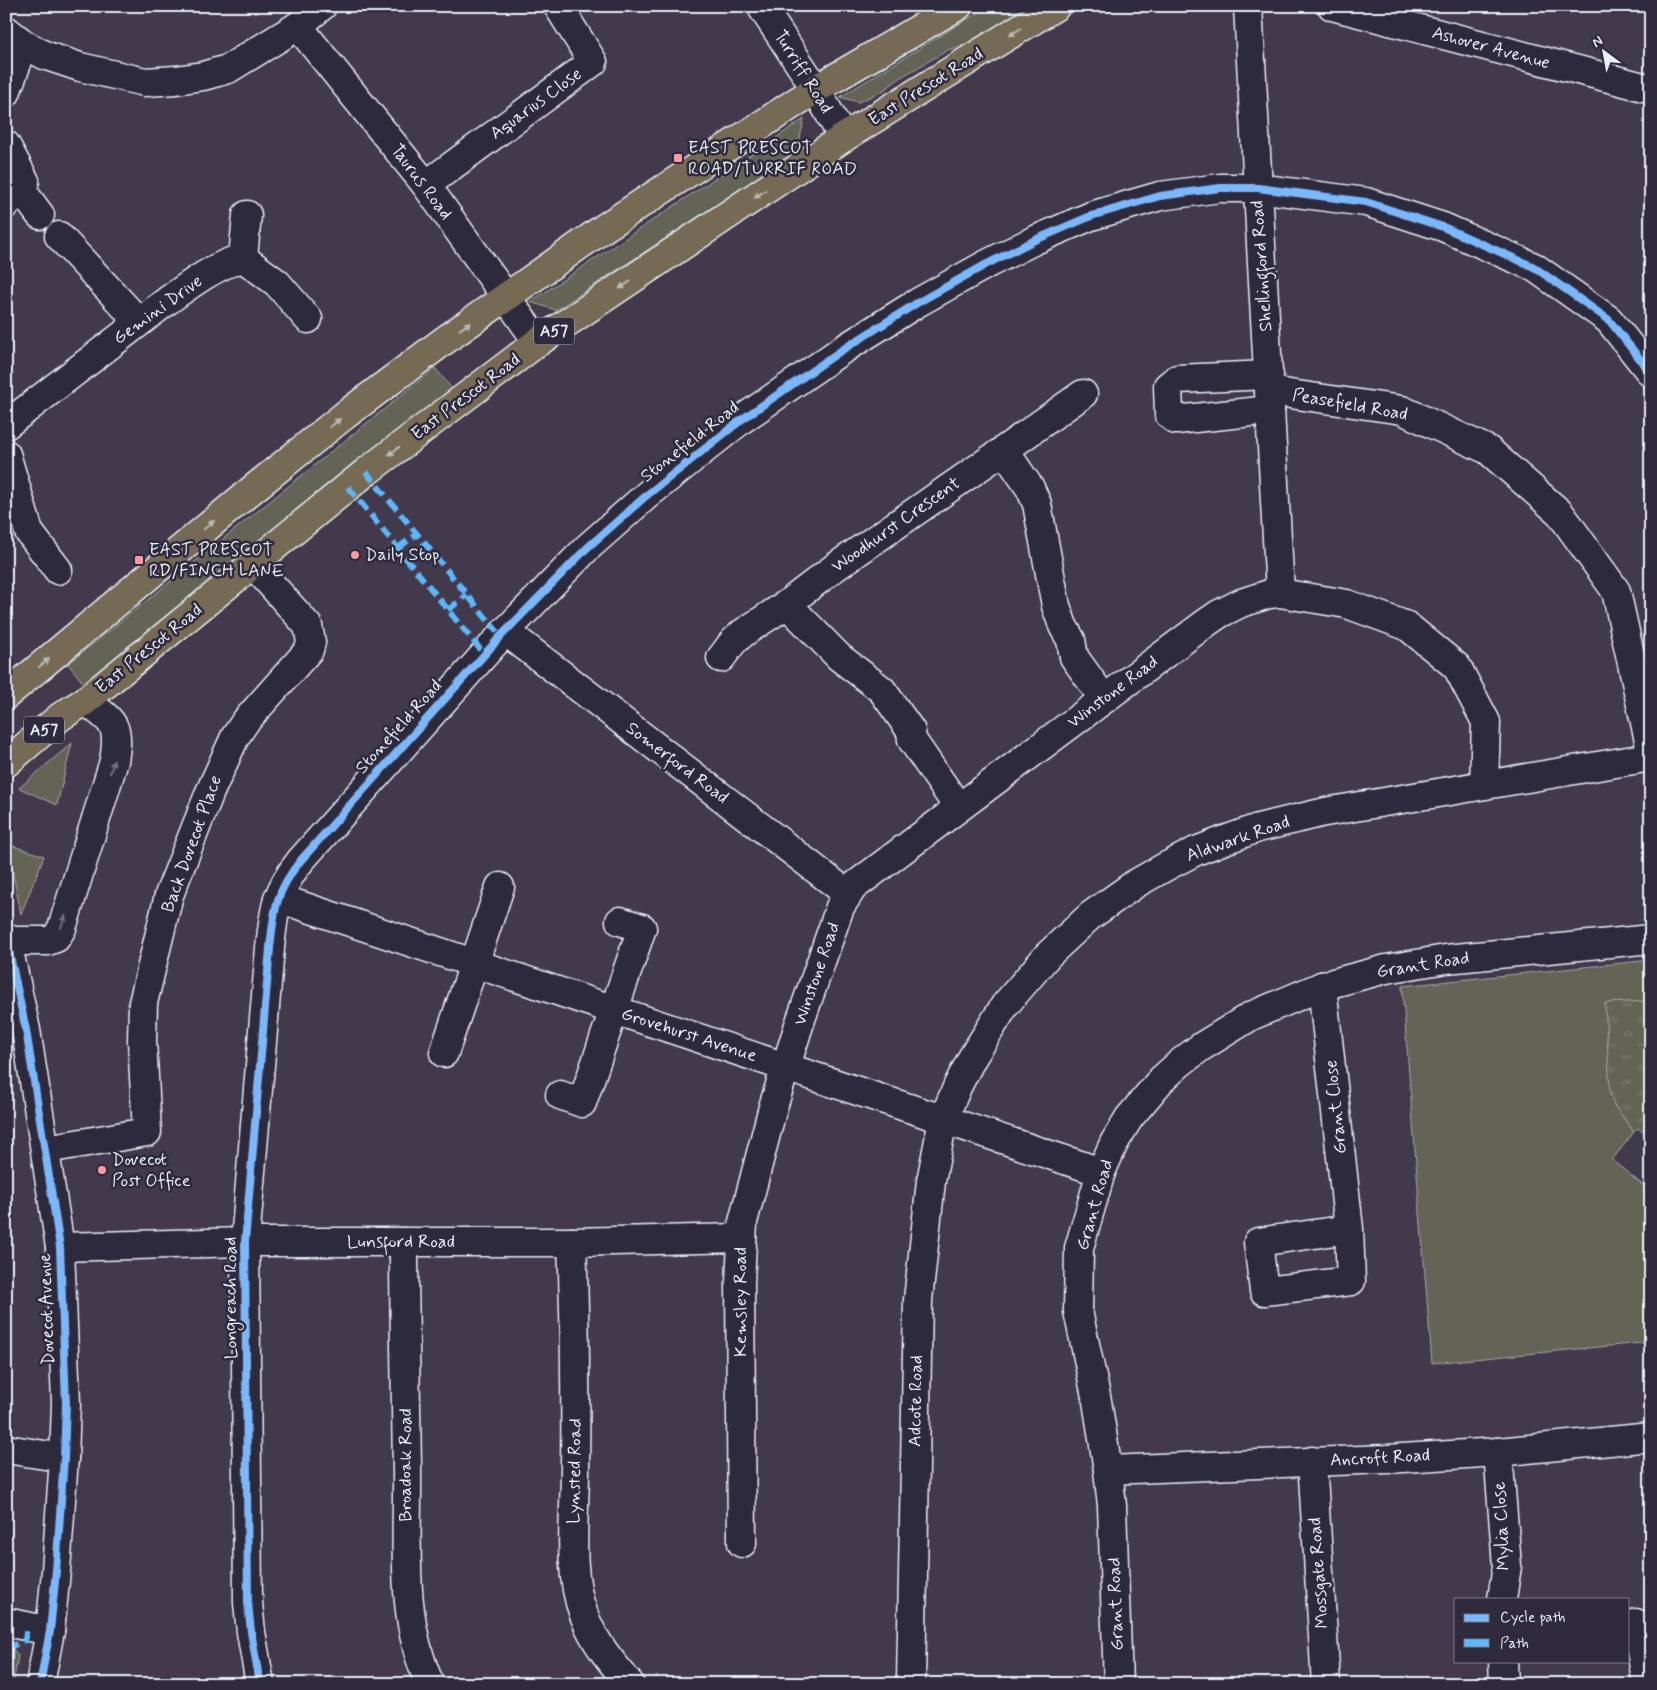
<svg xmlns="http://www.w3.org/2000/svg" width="1657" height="1690" font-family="Mynerve,sans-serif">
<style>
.green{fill:#646456;stroke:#a6aaa7}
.park{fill:url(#park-tufts);stroke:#a6aaa7}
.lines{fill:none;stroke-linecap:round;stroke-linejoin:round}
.minor-casing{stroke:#e8f1f8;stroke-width:31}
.highway-casing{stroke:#e8f1f8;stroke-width:31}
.minor{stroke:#2f2a3d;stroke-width:28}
.highway{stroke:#766a54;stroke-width:28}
.quiet{stroke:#5cb8fa;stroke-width:6;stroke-dasharray:12 6;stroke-linecap:butt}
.cycleway-casing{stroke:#2f2a3d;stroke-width:11}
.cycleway{stroke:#7ab7fb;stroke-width:8}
.oneway{fill:#babbb6}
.oneway2{fill:#70707e}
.poi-dot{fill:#ff9aa2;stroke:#2f2a3d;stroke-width:2}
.labels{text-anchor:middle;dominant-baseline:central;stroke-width:5;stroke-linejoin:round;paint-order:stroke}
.shield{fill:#2f2a3d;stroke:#b0b5c0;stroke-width:1}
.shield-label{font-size:16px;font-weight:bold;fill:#e8f1f8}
.street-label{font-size:18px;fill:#e8f1f8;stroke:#2f2a3d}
.poi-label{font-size:18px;fill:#e8f1f8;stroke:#2f2a3d;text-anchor:start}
</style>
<defs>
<pattern id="park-tufts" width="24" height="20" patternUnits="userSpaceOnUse" patternTransform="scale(1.25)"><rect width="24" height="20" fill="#646456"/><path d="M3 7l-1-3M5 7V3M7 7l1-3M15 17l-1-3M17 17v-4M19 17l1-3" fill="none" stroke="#7a7b6f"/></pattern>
</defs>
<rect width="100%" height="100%" fill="#43394c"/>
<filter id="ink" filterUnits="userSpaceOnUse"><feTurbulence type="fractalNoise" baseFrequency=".02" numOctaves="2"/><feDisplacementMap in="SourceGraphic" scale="10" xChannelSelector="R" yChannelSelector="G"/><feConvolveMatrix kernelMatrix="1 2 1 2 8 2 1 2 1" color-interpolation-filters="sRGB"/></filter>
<g filter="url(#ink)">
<g class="green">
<path d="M989,6H1029L982,38L948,50L903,76L881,92L858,102L840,97Z"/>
<path d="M804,119L797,152L556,310L530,302Z"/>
<path d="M435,368L452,389L85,685L68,664Z"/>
<path d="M72,743L57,805L19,788Z"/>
<path d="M7,844L44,856L21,914Z"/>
<path d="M1651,960V1001L1605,1004L1614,1105L1634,1132L1612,1160L1651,1192V1342L1432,1363L1402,986Z"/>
</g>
<g class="park">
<path d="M1651,1001V1119L1643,1132L1638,1128L1634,1132L1614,1105L1610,1093L1605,1003Z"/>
<path d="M6,1638L18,1656L13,1684H6Z"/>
</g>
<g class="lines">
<defs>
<g id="minor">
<path d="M761,6L816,89L843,138"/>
<path d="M1248,6L1280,593"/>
<path d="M1332,6L1651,89"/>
<path d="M298,26L426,185L538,342"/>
<path d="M6,30L24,44L44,55L80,67L145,82L176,80L203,76L228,69L298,26L322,6"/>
<path d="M6,93L24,44"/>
<path d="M6,145L25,181L6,204"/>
<path d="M426,185L593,62L558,6"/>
<path d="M20,188L40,215"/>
<path d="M59,236L139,322"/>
<path d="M243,258L247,215"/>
<path d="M1269,375L1177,379L1168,386L1169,414L1176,420L1270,410"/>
<path d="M1269,391L1402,410L1488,450L1560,513L1616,591L1651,750"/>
<path d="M6,425L167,301C189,285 217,264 243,258L277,283L308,319"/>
<path d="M1004,450L1083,394"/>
<path d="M6,454L29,532L58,570"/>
<path d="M505,631L848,894"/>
<path d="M721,658L733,642L743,633L787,604"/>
<path d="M958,807L912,740L911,731L882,690L839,657L787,604L834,568L1004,450L1030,488L1037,504L1056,606L1063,626L1071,640L1074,657L1104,699"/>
<path d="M278,898L1101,1172"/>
<path d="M6,937L26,1030L60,1247L66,1403L64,1458L56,1571L50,1631L40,1684"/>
<path d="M7,941H48L56,938L62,928L114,761C120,724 114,722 85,701"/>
<path d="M1322,986L1349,1229L1351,1281L1264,1291L1258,1242L1349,1229"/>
<path d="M444,1053L500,887"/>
<path d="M560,1095L582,1103L642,928L620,921"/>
<path d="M46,1149L147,1132L142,1040L143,1003L169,895L210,792L235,737L245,722L309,650L311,642L308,626L253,564"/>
<path d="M404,1242C404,1318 406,1394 407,1470C408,1541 399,1617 430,1684"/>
<path d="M572,1242C575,1318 576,1393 575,1469C575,1516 567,1571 584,1615C594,1642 612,1663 630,1684"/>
<path d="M60,1247L245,1242H572L742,1238"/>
<path d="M6,1449L64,1458"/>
<path d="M1498,1452L1507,1566L1502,1599"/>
<path d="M1312,1461L1326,1684"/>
<path d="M1108,1470L1387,1459L1498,1452L1651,1437"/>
<path d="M742,1543L740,1283L743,1222L773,1107L799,1025L840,907L853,887L1206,623L1219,614L1241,603L1269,594L1280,593L1347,604L1407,626L1457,667L1486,722L1484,785"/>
<path d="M6,1622L50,1631"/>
<path d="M1636,1623L1647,1684"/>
<path d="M1503,1661L1504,1684"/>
<path d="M260,1684L251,1632L248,1603L245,1242L270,948C274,909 276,891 301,860L501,636L587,548L647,495L741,420L842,350L917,303L987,264L1035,240L1091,216L1160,196L1220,188H1258L1366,202L1443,227L1534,267L1609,320L1651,373"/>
<path d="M911,1684L918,1300L931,1181L943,1120L958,1085L972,1058L1005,1005L1048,955L1090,916L1135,884L1165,867L1196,851L1222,841L1258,828L1325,812L1651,757"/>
<path d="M1118,1684L1112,1506L1108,1470L1097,1401L1078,1311L1079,1248L1101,1172L1114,1143L1129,1118L1161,1080L1180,1063L1201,1047L1251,1016L1322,986L1386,969L1446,959L1651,939"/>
</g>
<g id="highway">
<path d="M6,695L248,493L345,415L445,340L604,228L816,89L958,6"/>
<path d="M6,763L60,717L85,701L366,472L538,342L843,138L1056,6"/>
</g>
</defs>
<use href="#minor" class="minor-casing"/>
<use href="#highway" class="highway-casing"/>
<use href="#minor" class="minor"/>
<use href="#highway" class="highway"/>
<g class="quiet">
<path d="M366,472L501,636"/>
<path d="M348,487L484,654"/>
<path d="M398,548L417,534"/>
<path d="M448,610L467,595"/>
<path d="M6,1649L25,1640L27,1626"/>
</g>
<defs>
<g id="cycleway">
<path d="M6,937L26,1030L60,1247L66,1403L64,1458L56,1571L50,1631L40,1684"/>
<path d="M260,1684L251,1632L248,1603L245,1242L270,948C274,909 276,891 301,860L501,636L587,548L647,495L741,420L842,350L917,303L987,264L1035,240L1091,216L1160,196L1220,188H1258L1366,202L1443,227L1534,267L1609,320L1651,373"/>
</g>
</defs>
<use href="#cycleway" class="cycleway-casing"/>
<use href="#cycleway" class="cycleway"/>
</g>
<defs><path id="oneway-solid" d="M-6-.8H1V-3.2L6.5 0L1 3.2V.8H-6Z" transform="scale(1.25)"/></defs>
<g class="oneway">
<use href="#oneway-solid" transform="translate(1015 32) rotate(148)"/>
<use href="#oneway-solid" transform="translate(760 194) rotate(146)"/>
<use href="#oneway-solid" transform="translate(625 285) rotate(146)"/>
<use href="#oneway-solid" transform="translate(465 326) rotate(-34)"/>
<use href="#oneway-solid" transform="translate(335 423) rotate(-39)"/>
<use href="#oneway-solid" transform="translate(394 451) rotate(142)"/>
<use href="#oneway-solid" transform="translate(209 525) rotate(-40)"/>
<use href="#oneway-solid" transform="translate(44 663) rotate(-40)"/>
</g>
<g class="oneway2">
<use href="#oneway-solid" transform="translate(112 767) rotate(-73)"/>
<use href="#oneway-solid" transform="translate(63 922) rotate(-70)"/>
</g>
</g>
<g class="poi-dot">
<rect x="673" y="153" width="10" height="10" rx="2.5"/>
<circle cx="355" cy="555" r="5"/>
<rect x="134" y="555" width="10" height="10" rx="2.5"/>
<circle cx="102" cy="1170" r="5"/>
</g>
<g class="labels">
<g class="shield">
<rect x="534" y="317.5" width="40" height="27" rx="4"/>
<rect x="24" y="716.5" width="40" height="27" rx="4"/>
</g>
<g class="shield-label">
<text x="554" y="331">A57</text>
<text x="44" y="730">A57</text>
</g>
<g class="street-label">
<text transform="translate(1491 48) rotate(15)">Ashover Avenue</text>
<text transform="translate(803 72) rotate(58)">Turriff Road</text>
<text transform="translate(926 87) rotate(-32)">East Prescot Road</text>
<text transform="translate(536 104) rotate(-36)">Aquarius Close</text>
<text transform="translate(421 182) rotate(53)">Taurus Road</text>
<text transform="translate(1262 266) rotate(-94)">Shellingford Road</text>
<text transform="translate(158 310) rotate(-36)">Gemini Drive</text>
<text transform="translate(466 397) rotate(-37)">East Prescot Road</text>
<text transform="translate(1350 405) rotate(10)">Peasefield Road</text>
<text transform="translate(690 442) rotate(-38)">Stonefield Road</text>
<text transform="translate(896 525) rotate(-35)">Woodhurst Crescent</text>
<text transform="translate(149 649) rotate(-39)">East Prescot Road</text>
<text transform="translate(1113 692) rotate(-37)">Winstone Road</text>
<text transform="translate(399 727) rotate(-48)">Stonefield Road</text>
<text transform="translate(677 763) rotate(37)">Somerford Road</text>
<text transform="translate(1238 839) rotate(-19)">Aldwark Road</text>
<text transform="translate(192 844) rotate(-70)">Back Dovecot Place</text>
<text transform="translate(1423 965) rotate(-9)">Grant Road</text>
<text transform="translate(817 974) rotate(-71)">Winstone Road</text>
<text transform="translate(689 1035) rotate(18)">Grovehurst Avenue</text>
<text transform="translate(1336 1107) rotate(-96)">Grant Close</text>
<text transform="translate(1095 1205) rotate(-74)">Grant Road</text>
<text x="401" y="1242">Lunsford Road</text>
<text transform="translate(231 1298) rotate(-90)">Longreach Road</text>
<text transform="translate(741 1302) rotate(-90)">Kemsley Road</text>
<text transform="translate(47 1309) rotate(-92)">Dovecot Avenue</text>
<text transform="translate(916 1401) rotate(-89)">Adcote Road</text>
<text transform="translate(1380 1458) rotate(-3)">Ancroft Road</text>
<text transform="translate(406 1465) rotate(-90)">Broadoak Road</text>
<text transform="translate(575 1471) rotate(-89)">Lynsted Road</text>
<text transform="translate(1502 1526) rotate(-93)">Mylia Close</text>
<text transform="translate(1319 1573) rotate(-94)">Mossgate Road</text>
<text transform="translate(1116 1604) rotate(-92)">Grant Road</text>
</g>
<g class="poi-label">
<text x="688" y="148">EAST PRESCOT<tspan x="688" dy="21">ROAD/TURRIF ROAD</tspan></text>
<text x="149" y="550">EAST PRESCOT<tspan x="149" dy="21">RD/FINCH LANE</tspan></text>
<text x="365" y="555">Daily Stop</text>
<text x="112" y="1160">Dovecot<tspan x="112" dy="21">Post Office</tspan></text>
</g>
</g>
<rect width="1657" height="1690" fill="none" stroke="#2f2a3d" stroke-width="25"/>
<rect x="12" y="12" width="1632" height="1665" fill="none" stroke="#e8f1f8" stroke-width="2" filter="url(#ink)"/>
<rect x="1454" y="1598" width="175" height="65" fill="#2f2a3d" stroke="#797a88"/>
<rect x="1464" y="1614" width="25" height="8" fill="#7ab7fb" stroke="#797a88"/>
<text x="1500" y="1622" font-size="15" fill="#e8f1f8">Cycle path</text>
<rect x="1464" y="1639" width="25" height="8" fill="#5cb8fa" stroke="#797a88"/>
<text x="1500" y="1648" font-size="15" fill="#e8f1f8">Path</text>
<g transform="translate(1604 52) rotate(328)" stroke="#2f2a3d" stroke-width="4" paint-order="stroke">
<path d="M0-4L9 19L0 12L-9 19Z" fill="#e8f1f8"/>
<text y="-8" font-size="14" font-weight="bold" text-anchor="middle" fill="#e8f1f8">N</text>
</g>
</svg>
